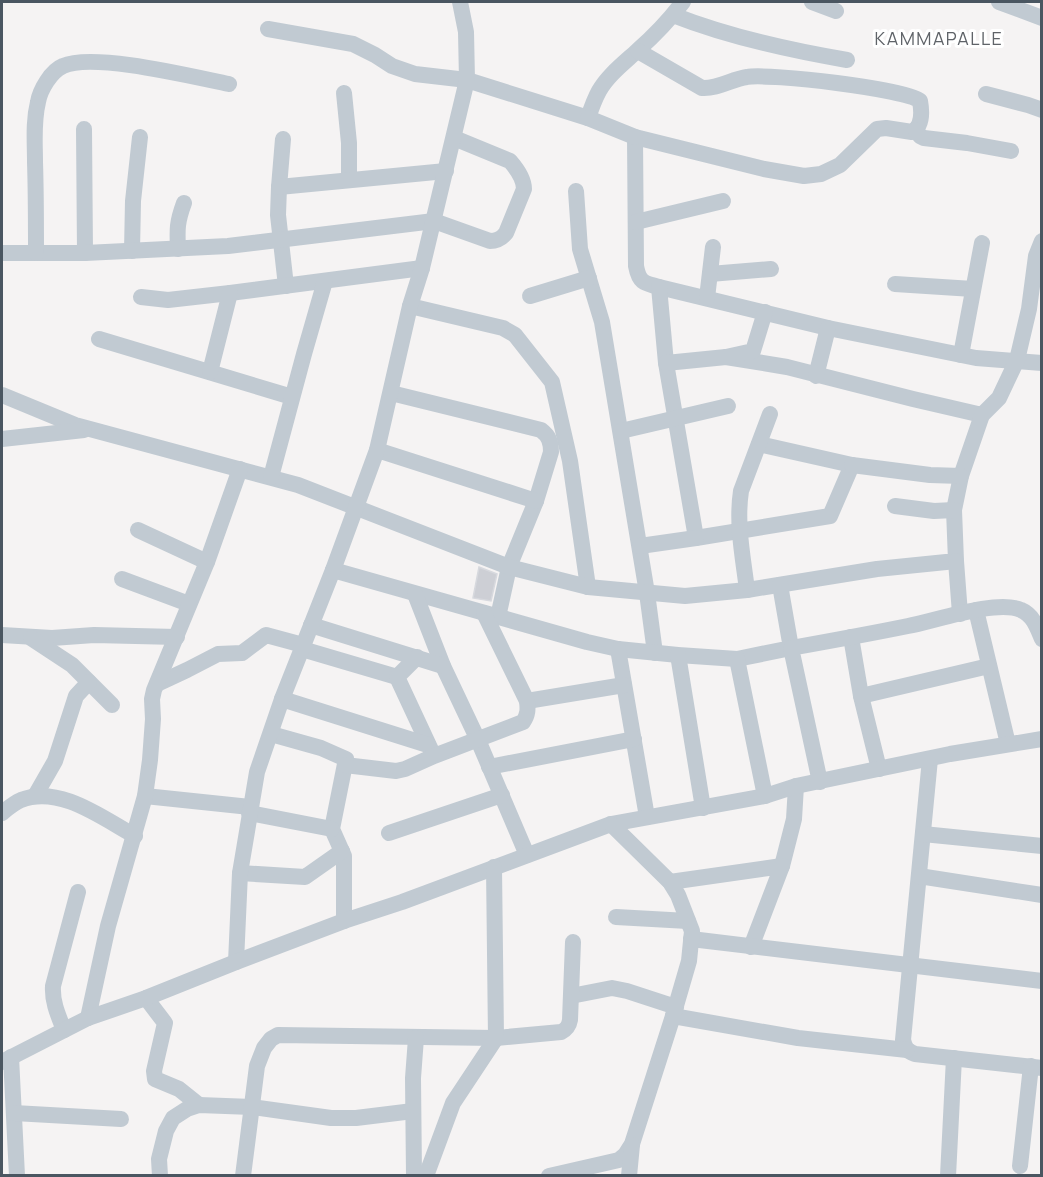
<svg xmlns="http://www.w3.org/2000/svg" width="1043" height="1177" font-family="Manrope,sans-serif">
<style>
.building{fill:#cdcfd5;stroke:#d7d9de;stroke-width:1.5}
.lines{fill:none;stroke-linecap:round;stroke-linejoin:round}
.minor{stroke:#c1cad2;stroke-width:16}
.labels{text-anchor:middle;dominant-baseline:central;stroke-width:6;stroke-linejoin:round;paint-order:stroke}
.neighbourhood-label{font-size:18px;letter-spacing:1.5px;fill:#5f6368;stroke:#fff}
</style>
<rect width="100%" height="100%" fill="#f5f3f3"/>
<path class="building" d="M479,567L497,574L491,601L473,598Z"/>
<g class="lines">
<g class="minor">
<path d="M812,2L836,11"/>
<path d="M999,2L1042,18"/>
<path d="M673,15C729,37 788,50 847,60"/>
<path d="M268,29L353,44L375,55L392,66L415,74L467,80L588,118C591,109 594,100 599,91C608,75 624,63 638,50C654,36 670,19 683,2"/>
<path d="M638,51L702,88C718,89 732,79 747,77C769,73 907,89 920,101C922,112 923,126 912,132L886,128L877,129L840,165L821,174L804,176L764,169L635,137L636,266C639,282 643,283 659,287L828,328L976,358L1042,363"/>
<path d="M344,93L349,143V180"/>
<path d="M986,94L1028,105L1042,110"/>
<path d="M588,118L635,137"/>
<path d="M84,129L85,253"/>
<path d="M915,130L920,136L924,138L967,143L1011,151"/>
<path d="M283,139L279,187L278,215L286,286"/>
<path d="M279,187L446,171"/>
<path d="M576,191L580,249L602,322L647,593L655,653"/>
<path d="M636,222L723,201"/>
<path d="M178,249C177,229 177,222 184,203"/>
<path d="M132,251L133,201L140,137"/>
<path d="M2,253H85L228,246L434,221L490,241C497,241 501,239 506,233L524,189C524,179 517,169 510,161L454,138"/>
<path d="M36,253C36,223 36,192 35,162C35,142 33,122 38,102C40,90 51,71 63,66C93,52 194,77 229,84"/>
<path d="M710,274L771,269"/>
<path d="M895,284L973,289"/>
<path d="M659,287L666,363L696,538L830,516L852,465L759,444"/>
<path d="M530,296L589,278"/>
<path d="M141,297L168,300L230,293L422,268"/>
<path d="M707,298L713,247"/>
<path d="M410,306L503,328L515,335L552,382L570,461L588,587"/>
<path d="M99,339L292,397"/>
<path d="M961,355L982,243"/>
<path d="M726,357L787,367L913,399L982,415"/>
<path d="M666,363L726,357L753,351L765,312"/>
<path d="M210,372L230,293"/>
<path d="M816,376L828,328"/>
<path d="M391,393L541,430C549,436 551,442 551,452L536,501L509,567L498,617"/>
<path d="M2,395L75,425L298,485L509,567L588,587L685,596L747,590L877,569L956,561L954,510L961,476L982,415L999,398L1017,360L1029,309L1036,256L1042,241"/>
<path d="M621,431L728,406"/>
<path d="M2,439L84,430"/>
<path d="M377,450L536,501"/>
<path d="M852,465L930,475L961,476"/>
<path d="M271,477L304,354L325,281"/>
<path d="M895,506L934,511L954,510"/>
<path d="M138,530L207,562"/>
<path d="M640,546L696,538"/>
<path d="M956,561L960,614"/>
<path d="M333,570L587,642L618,649L678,655L737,659L791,648L780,585"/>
<path d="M122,579L189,604"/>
<path d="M747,590C743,557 736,524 741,491L770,414"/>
<path d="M415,594L443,666L478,740L527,855"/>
<path d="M976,610L1008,744"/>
<path d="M311,625L443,666"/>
<path d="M2,635L52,638L94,635L177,637"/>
<path d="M851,637L861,696L879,769"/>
<path d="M31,638L72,665L112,705"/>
<path d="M302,649L397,677"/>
<path d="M618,649L647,817"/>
<path d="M678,655L703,808"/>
<path d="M417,657L397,677L431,750"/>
<path d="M737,659L765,796"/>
<path d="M157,684L187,670L218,654L242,653L266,635L303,645"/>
<path d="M861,696L989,666"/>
<path d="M282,699L428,745"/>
<path d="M527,701L624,685"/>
<path d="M271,734L321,748L346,759L332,829L344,856V921"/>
<path d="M930,759L903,1040C905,1048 907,1051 915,1054L1042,1068"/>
<path d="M345,765L396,771L405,769L434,756L523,722C528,715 528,709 527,701L484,613"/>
<path d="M489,767L634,739"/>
<path d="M820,782L791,648C830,641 869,634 908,626C935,621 997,599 1021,610C1033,615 1037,627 1042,639"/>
<path d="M35,796L55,761L76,696L89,682"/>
<path d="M145,796L250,807"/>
<path d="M2,813C8,808 14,803 21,800C60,785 102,818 135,836"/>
<path d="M249,813L332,829"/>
<path d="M389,833L502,795"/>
<path d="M923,834L1042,846"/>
<path d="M782,866L794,819L796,786"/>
<path d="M240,873L305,877L342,851"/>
<path d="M919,876L1042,895"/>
<path d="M670,882L782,866L751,947"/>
<path d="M616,917L688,921"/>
<path d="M691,939L1042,981"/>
<path d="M236,962L240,873L257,772L282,699L333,570L377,450L410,306L422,268L467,80L466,32L460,2"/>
<path d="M571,996L612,988L627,991L676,1007"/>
<path d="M146,998L165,1023L154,1071L155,1079L179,1089L199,1105"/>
<path d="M673,1016L798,1038L907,1050"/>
<path d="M88,1018L108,926L145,796L150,760L153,719L152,699L154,690L207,562L240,469"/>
<path d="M64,1030C58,1015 52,1002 53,986L78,892"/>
<path d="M11,1057L17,1176"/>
<path d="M2,1062L88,1018L146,998L236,962L344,921L402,902L611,824L765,796L796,786L950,754L1042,739"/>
<path d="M14,1113L121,1119"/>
<path d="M1020,1166L1031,1066"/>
<path d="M160,1176L159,1159L166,1131L173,1118L187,1109L199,1105L252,1107L331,1118H356L413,1111"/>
<path d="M243,1176L257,1066L264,1048L271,1039L278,1035L496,1038L561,1032C567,1029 569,1026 570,1020L573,942"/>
<path d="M414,1176L413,1078L416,1038"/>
<path d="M426,1176L453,1103L496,1038L494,867"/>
<path d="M549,1176L619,1160L625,1155L632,1144L673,1016L689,961L692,931L678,895L670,882L611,824"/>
<path d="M629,1176L632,1145"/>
<path d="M948,1176L954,1058"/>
</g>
</g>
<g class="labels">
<g class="neighbourhood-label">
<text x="939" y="38">KAMMAPALLE</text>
</g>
</g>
<rect width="1043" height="1177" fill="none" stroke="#4a5661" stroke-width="6"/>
</svg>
